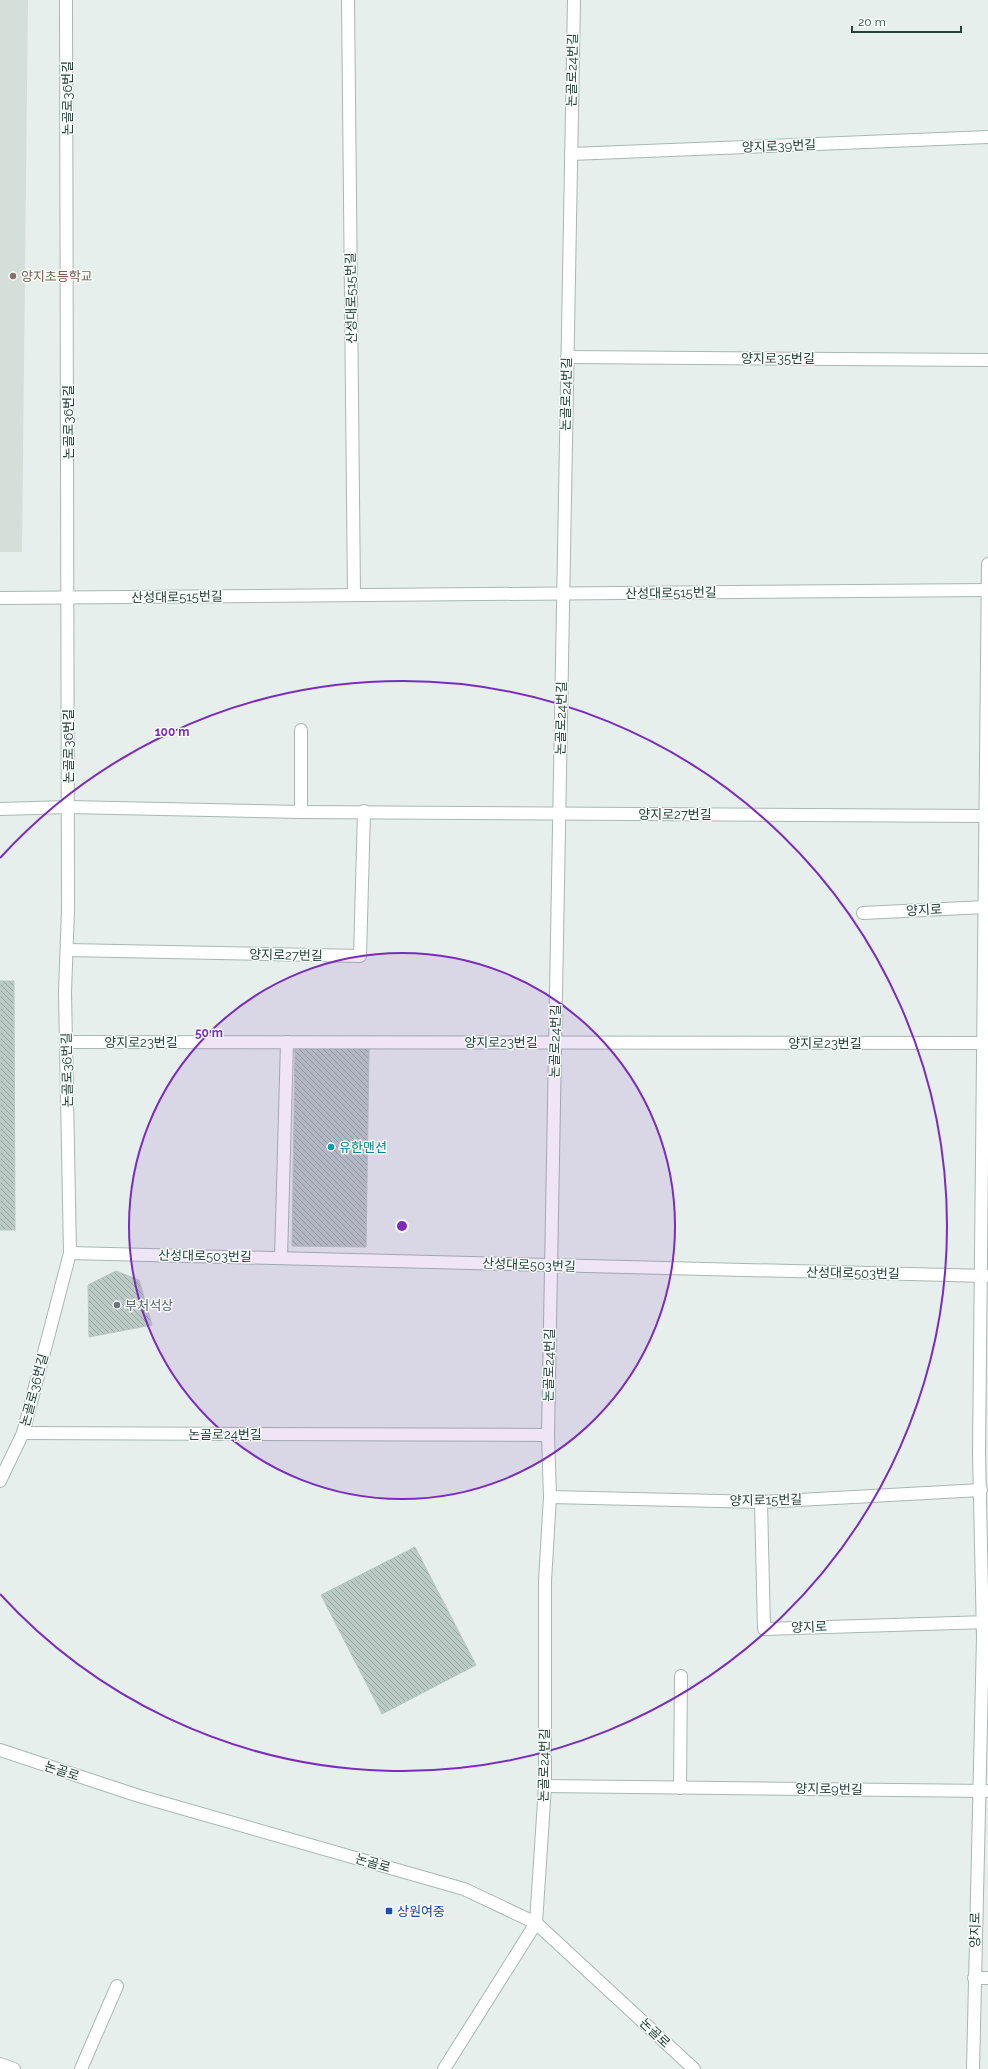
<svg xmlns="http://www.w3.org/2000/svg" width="988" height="2069" font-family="Raleway,'Noto Sans KR',sans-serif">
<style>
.built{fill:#d4dfda}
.building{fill:url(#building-back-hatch);stroke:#b8c9c2}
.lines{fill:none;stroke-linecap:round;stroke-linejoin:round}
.minor-casing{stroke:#a8b8b2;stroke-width:14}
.minor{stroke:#fff;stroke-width:12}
.ring{fill:none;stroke:#7b2cbf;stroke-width:2}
.education-dot{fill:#8d6e63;stroke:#f7fbf9;stroke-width:1.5}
.culture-dot{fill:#0f9aa8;stroke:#f7fbf9;stroke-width:1.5}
.worship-dot{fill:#6b7280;stroke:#f7fbf9;stroke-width:1.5}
.transit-dot{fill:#1a4fb4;stroke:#f7fbf9;stroke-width:1.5}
.labels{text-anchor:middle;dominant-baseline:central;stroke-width:3;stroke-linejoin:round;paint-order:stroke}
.street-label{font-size:13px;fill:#24423a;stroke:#f7fbf9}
.education-label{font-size:13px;fill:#785e54;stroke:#f7fbf9;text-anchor:start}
.culture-label{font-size:13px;fill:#0d838f;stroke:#f7fbf9;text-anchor:start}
.worship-label{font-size:13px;fill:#5b616d;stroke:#f7fbf9;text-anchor:start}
.transit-label{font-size:13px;fill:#164399;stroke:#f7fbf9;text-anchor:start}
.centre{fill:#7b2cbf;stroke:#f7fbf9;stroke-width:2}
.ring-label{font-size:12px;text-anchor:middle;font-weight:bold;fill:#7b2cbf;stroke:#f7fbf9;stroke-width:3;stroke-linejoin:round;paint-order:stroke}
</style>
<defs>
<pattern id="building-back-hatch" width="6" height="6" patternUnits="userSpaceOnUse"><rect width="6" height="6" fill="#bbcac4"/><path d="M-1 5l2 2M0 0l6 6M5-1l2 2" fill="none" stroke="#98a6a0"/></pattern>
</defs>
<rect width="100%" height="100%" fill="#e6efeb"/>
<path class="built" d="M0,0H28L22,552H0Z"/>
<g class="building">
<path d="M0,981H14L15,1230H0Z"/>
<path d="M295,1048H369L366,1247L292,1246Z"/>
<path d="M116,1271L139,1280L152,1325L89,1337L88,1285Z"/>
<path d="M415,1547L476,1665L382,1714L321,1595Z"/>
</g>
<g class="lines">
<defs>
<g id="minor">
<path d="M348,0L354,595"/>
<path d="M571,154L988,137"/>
<path d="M567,357L988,360"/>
<path d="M0,598L988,590"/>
<path d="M301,730V812"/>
<path d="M0,809L68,807L301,812L986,816"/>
<path d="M863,913L985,907"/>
<path d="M67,950L360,956L364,811"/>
<path d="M66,1042L983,1043"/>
<path d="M70,1253L988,1276"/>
<path d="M281,1258L287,1042"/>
<path d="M23,1433L548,1435"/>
<path d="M0,1481L23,1433L70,1253L65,992L68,910L66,0"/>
<path d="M550,1497L761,1502L981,1490"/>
<path d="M761,1502L764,1629L988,1622"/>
<path d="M0,1750L139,1796L464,1889L536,1923L694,2069"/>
<path d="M545,1786L988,1791"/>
<path d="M680,1788L681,1676"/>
<path d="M974,1978H988"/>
<path d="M0,2064L14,2069"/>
<path d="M81,2069L117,1986"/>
<path d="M444,2069L536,1923L545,1786V1581L550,1497L548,1435L574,0"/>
<path d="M973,2069L983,1637L979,1453L988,564"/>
</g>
</defs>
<use href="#minor" class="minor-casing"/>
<use href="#minor" class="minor"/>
</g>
<circle cx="402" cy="1226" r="273" fill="#7b2cbf" fill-opacity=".12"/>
<g class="ring">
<circle cx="402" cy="1226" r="273"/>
<path d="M0 858A545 545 0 1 1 0 1594"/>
</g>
<circle class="education-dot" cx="13" cy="276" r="4"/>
<circle class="culture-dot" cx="331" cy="1147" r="4"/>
<circle class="worship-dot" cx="117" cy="1305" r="4"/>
<rect class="transit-dot" x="385" y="1907" width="8" height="8" rx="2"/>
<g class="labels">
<g class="street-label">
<text transform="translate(572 70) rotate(-89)">논골로24번길</text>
<text transform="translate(67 98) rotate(-90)">논골로36번길</text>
<text transform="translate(779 146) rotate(-2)">양지로39번길</text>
<text transform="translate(351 298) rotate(-91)">산성대로515번길</text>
<text x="778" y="358">양지로35번길</text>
<text transform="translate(566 394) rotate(-89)">논골로24번길</text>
<text transform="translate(68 422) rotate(-90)">논골로36번길</text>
<text transform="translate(671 593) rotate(-1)">산성대로515번길</text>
<text transform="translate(177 597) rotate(-1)">산성대로515번길</text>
<text transform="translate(561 718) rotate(-89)">논골로24번길</text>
<text transform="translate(68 746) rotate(-90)">논골로36번길</text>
<text x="675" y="814">양지로27번길</text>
<text transform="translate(924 910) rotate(-3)">양지로</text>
<text transform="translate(286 955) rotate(1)">양지로27번길</text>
<text transform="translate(555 1041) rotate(-89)">논골로24번길</text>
<text x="141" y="1042">양지로23번길</text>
<text x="501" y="1042">양지로23번길</text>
<text x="825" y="1043">양지로23번길</text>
<text transform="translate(67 1070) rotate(-91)">논골로36번길</text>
<text transform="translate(205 1256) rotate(1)">산성대로503번길</text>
<text transform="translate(529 1265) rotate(2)">산성대로503번길</text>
<text transform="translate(853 1273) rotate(1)">산성대로503번길</text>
<text transform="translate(549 1365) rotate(-89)">논골로24번길</text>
<text transform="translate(34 1390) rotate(-75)">논골로36번길</text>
<text x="225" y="1434">논골로24번길</text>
<text transform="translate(766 1500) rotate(-1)">양지로15번길</text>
<text transform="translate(809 1627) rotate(-2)">양지로</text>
<text transform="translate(544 1765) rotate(-89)">논골로24번길</text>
<text transform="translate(62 1771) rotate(18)">논골로</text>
<text transform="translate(829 1789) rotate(1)">양지로9번길</text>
<text transform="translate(373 1863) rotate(16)">논골로</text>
<text transform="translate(975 1930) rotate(-89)">양지로</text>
<text transform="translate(655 2033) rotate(43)">논골로</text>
</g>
<g class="education-label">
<text x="21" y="276">양지초등학교</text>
</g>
<g class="culture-label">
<text x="339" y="1147">유한맨션</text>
</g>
<g class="worship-label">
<text x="125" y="1305">부처석상</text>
</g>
<g class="transit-label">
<text x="397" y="1911">상원여중</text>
</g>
</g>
<circle cx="402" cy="1226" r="6" class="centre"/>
<g class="ring-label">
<text x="172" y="736">100 m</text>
<text x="209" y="1037">50 m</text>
</g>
<path d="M852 26v6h109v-6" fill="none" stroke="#24423a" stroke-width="2"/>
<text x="858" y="26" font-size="12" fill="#24423a" stroke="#f7fbf9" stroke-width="3" paint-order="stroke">20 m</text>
</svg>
